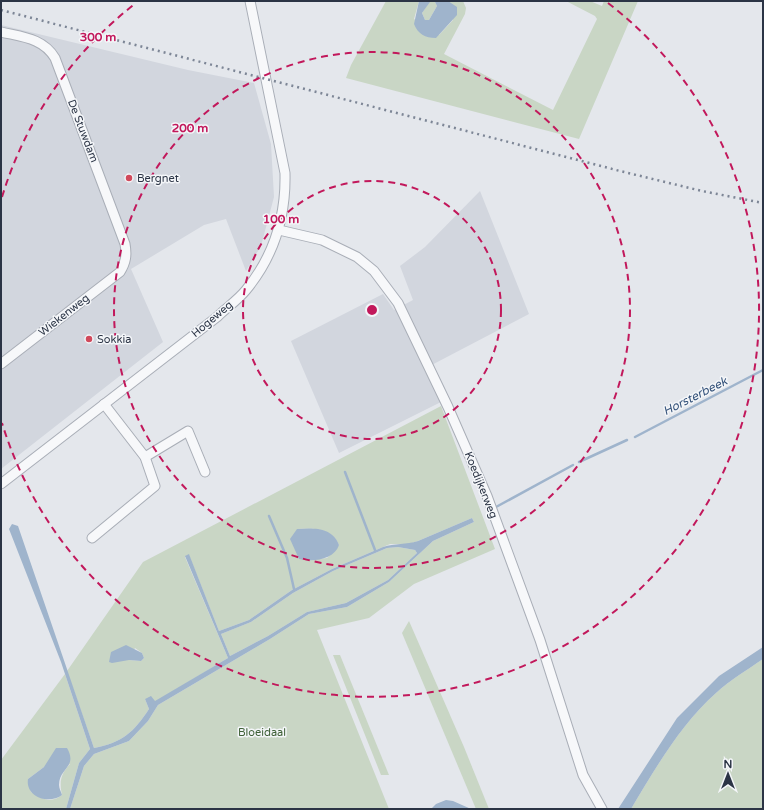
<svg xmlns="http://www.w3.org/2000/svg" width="764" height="810" font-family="'Varela Round',sans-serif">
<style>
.built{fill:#d2d6de}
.green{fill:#c9d6c5;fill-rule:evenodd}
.water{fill:#9fb4cc;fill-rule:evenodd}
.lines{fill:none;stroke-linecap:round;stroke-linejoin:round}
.stream{stroke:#9fb4cc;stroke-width:2.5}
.street-casing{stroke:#a9aeb7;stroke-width:11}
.street{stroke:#f7f8fa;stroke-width:9}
.rail{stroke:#7d8696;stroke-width:2.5;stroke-dasharray:2 4;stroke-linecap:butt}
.ring{fill:none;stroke:#c2185b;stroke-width:2;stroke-dasharray:7 5}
.poi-dot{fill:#d1495b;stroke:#f4f6f9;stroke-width:1.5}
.labels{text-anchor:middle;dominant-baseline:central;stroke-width:3;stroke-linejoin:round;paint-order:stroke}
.street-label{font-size:11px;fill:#2b3445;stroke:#f4f6f9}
.poi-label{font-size:11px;fill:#2b3445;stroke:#f4f6f9;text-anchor:start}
.park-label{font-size:11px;fill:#3f6138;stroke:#f4f6f9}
.water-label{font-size:12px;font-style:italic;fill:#34527a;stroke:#f4f6f9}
.centre{fill:#c2185b;stroke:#f4f6f9;stroke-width:2}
.ring-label{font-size:12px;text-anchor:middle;font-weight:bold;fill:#c2185b;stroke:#f4f6f9;stroke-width:3;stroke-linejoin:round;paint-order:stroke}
</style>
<rect width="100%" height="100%" fill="#e4e7ec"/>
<g class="built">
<path d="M1,25L188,70L254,83L271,144L274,197L261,246L246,271L226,219L204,225L131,269L163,342L1,469Z"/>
<path d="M480,191L529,314L424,369L441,402L339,453L291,341L383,294L394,310L413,300L400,266L425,247Z"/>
</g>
<g class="green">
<path d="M386,1H419L414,19L439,35L453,20L447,1H463L466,8L465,14L444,54L553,110L597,19L595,16L566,1H590L602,6L604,1H638L579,139L346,78L351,65Z"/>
<path d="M430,1L435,2L437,6L429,20H425L422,13Z"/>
<path d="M441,406L495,549L414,584L369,618L317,630L389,809H70L84,766L94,754L129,741L148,721L158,705L270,639L309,614L347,607L389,582L433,541L474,522L472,518L418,541L409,544H390L383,547L332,569L292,590L249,620L219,631L189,555L185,557L228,658L155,702L145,699L149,709C134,732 122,743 94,748L67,671L143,562ZM297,529C314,528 332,528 339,545L327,558L306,560ZM135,648L142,653L144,658L141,661L129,660Z"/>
<path d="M398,547L415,550L417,553L388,580L346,603L307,612L268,636L230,656L221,634L251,622L293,593L333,571L387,548Z"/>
<path d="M409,621L464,747L489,809H476L402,633Z"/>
<path d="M333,655H340L389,775H381Z"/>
<path d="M763,659V809H631C655,769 680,725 716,693C730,680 747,670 763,659Z"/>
<path d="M65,674L90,749L79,763L66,809H1V760ZM70,764C61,774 59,781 62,795C50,804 43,799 31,792L28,779L44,767Z"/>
</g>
<g class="water">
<path d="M419,1H448L457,7V15L436,38C425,38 418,34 414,24ZM430,2H435L437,6L429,20H425L422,13Z"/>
<path d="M472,518L474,522L433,541L389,582L347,607L309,614L270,639L158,705L148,721L129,741L94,754L84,766L70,809H66L79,763L90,749L61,662L9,529L12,524L18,526L94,748C122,743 134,732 149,709L145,699L151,696L155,701L228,658L185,556L189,554L219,631L249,620L292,590L332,569L383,547C395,543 406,545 418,541ZM398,547L415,550L417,553L388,580L346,603L307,612L268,636L230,656L221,634L251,622L293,593L333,571L387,548Z"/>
<path d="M297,529C314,528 332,527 339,545C334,560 313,562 299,559L290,539Z"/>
<path d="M126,645L142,653L144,658L141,661L129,660L112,663L109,662L111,652Z"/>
<path d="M763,647V659C747,670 730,680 716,693C680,725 655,769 631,809H618L677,718L719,676Z"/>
<path d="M56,748H67C78,767 59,768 59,785C59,788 61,792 62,795C49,805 25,797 28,779L44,767Z"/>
<path d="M446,800L453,801L471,809H431L436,804Z"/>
</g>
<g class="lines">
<g class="stream">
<path d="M635,437L763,370"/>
<path d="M579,462L627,440"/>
<path d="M345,472L375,550"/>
<path d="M496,507L573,465"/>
<path d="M269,516L287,558L294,589"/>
</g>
<defs>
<g id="street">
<path d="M1,32C22,37 43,38 55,58L125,244C127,255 126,262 120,272L1,364"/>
<path d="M279,230L322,240L357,257L374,271L398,303L448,407L487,496L540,640L583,775L602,809"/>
<path d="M145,457L188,431L205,472"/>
<path d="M1,484L217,317C226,308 238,300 246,290C274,256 286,217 285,173L250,1"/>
<path d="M92,538L155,486L145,457L104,404"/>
</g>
</defs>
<use href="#street" class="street-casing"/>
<use href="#street" class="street"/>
<path class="rail" d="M1,10L620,171L702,191L763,203"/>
</g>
<g class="ring">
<circle cx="372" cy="310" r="129"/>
<circle cx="372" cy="310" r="258"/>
<path d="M2 197A387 387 0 0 1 136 3M608 3A387 387 0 1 1 2 423"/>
</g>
<g class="poi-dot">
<circle cx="129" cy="178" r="4"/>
<circle cx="89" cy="339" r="4"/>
</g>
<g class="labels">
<g class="street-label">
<text transform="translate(83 131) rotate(69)">De Stuwdam</text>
<text transform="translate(64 315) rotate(-38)">Wiekenweg</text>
<text transform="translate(212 319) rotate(-40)">Hogeweg</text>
<text transform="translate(481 485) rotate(68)">Koedijkerweg</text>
</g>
<g class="poi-label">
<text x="137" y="178">Bergnet</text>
<text x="97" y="339">Sokkia</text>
</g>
<g class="park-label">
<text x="262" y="732">Bloeidaal</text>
</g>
<g class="water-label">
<text transform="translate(695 396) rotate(-27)">Horsterbeek</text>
</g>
</g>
<circle cx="372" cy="310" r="6" class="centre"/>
<g class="ring-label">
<text x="98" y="41">300 m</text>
<text x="190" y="132">200 m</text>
<text x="281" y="223">100 m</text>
</g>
<rect width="764" height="810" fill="none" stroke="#2b3445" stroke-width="4"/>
<g transform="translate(728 774)" stroke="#f4f6f9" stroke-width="3" paint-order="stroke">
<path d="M0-3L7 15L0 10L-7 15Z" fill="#2b3445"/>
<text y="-6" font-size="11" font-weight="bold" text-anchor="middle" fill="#2b3445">N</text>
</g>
</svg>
